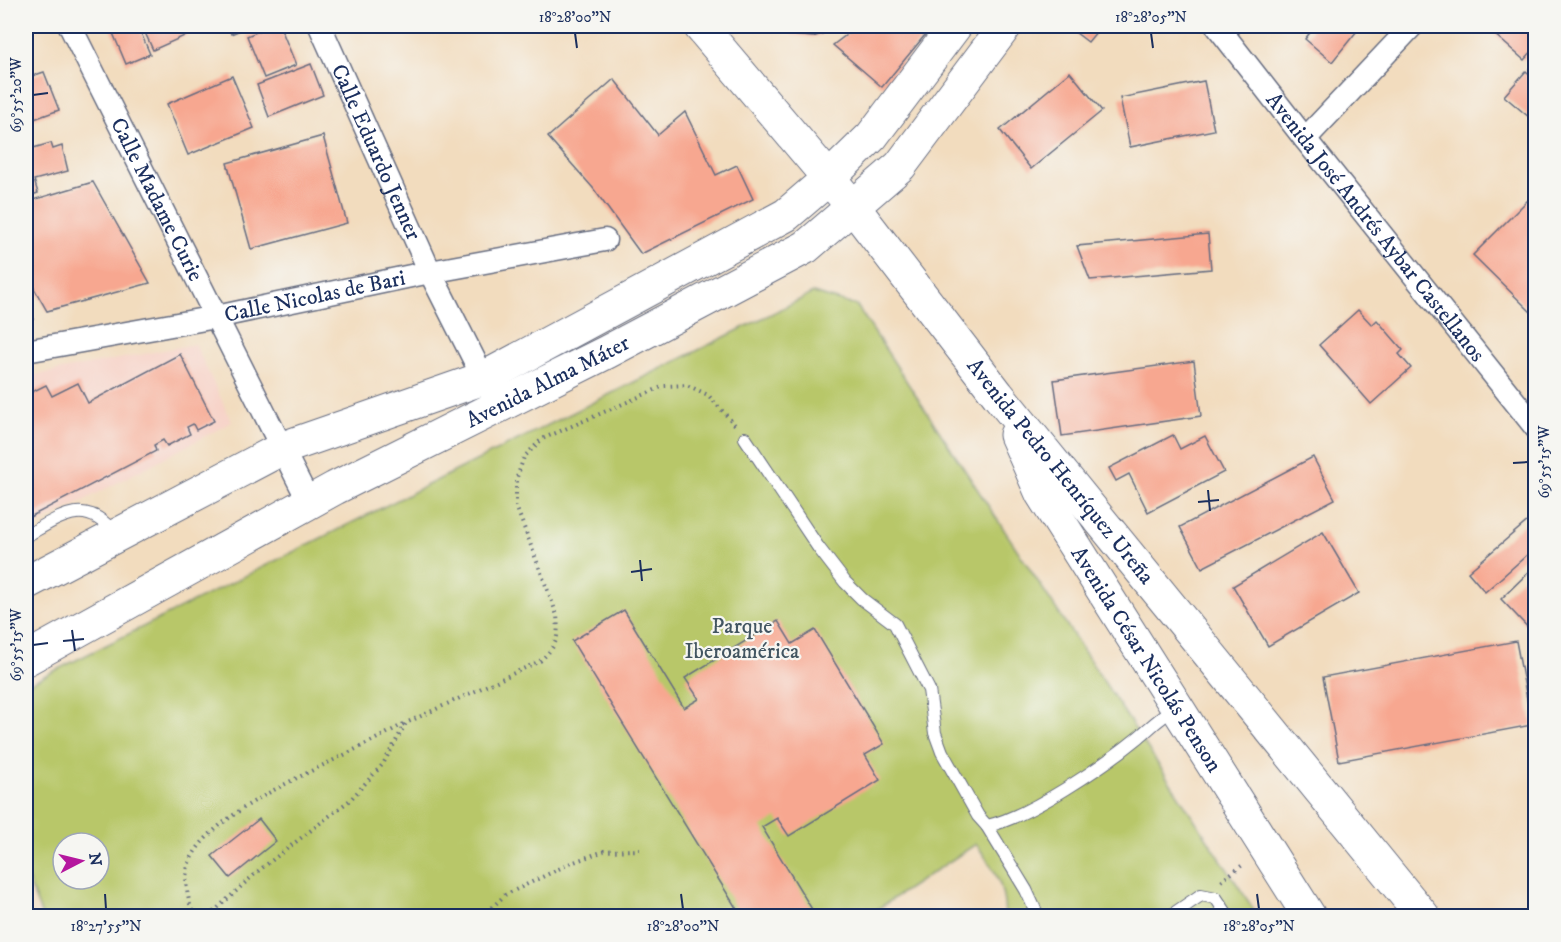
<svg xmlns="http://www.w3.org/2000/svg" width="1561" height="942" font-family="'IM FELL DW Pica',serif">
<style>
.built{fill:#f7d1c6}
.green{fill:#b8c769;stroke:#6a7b64;stroke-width:1.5;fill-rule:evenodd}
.building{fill:#f7a790}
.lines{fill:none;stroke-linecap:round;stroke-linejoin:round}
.service-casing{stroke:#666c80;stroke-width:14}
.minor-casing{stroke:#666c80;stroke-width:25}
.secondary-casing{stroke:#666c80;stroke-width:35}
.path{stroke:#666c80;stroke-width:4;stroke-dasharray:1.5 4.5;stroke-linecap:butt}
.service{stroke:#fff;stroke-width:12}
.minor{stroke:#fff;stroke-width:22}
.secondary{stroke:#fff;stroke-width:33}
.ticks{fill:none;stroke:#1b2f5e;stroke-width:2}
.labels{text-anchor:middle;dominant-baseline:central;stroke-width:4.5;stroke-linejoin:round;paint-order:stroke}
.street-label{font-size:22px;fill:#1b2f5e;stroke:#f6f6f2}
.park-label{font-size:22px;fill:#425561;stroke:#f6f6f2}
.neatline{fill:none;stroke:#1b2f5e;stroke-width:2}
.ticks-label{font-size:15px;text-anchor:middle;fill:#1b2f5e}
</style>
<rect width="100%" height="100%" fill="#f6f6f2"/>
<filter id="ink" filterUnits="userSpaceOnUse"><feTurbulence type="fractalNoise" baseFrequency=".0167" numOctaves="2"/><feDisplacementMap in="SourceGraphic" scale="12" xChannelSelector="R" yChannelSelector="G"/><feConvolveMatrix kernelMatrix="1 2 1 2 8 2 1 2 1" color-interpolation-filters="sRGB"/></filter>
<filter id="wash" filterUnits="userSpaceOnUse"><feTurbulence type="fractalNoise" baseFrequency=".008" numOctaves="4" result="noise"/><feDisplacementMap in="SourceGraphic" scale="24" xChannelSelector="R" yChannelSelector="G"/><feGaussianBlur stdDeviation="1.35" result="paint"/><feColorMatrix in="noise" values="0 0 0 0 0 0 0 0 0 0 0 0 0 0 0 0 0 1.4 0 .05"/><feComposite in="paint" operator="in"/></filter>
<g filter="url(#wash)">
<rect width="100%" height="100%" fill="#f2dcbe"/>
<path class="built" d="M195,344L232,422L26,531V377Z"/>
<path class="green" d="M813,293L857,306L1258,916H1005C1004,883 995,870 976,844L867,916H42L26,875V685ZM63,843H99V879H63Z"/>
<g id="blocks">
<g class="building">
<path d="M110,26H138L150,54L126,64Z"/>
<path d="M142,26H185L189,34L153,50Z"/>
<path d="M228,26H250L231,34Z"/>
<path d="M271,26H280L296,65L264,78L247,36Z"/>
<path d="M781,26H837L830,31L813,37L792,35Z"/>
<path d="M858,26H916L925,35L882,87L833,45Z"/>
<path d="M1067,26H1101L1088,42Z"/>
<path d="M1307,26H1361L1332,62L1305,39L1312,30Z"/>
<path d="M1485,26H1536V47L1524,60Z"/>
<path d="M1536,62V75L1529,69Z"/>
<path d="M311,64L323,95L269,117L257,85Z"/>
<path d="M1526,71L1536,80V123L1504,96Z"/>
<path d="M44,72L59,110L26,122V78Z"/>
<path d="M1070,72L1102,111L1031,169L1000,130Z"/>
<path d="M232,76L254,128L188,155L167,104Z"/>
<path d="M614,79L658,135L685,112L716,175L737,165L753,199L641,254L593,188L548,137Z"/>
<path d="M1204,81L1214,130L1130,147L1120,98Z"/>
<path d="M323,136L347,223L251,249L227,163Z"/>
<path d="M51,143L53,149L62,146L68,171L34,180L38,193L26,197V150Z"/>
<path d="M93,182L150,283L47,311L26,274V202Z"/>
<path d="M1536,192V317L1473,255Z"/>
<path d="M1208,234L1211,269L1090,280L1077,246Z"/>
<path d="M26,306L34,319L26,321Z"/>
<path d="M1358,310L1372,325L1377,320L1403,350L1399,354L1411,368L1371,404L1319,345Z"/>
<path d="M180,354L214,421L196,430L193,424L187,427L190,434L167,446L163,440L154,445L156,451L26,519V389L28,394L46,385L52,396L78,383L88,403Z"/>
<path d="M1194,361L1201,416L1062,436L1054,380Z"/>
<path d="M1173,435L1180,449L1205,436L1224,472L1148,512L1129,474L1116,481L1109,468Z"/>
<path d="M1313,457L1335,499L1202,568L1180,527Z"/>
<path d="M1536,514V547L1485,592L1468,572Z"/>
<path d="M1323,532L1359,593L1268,646L1233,586Z"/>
<path d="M1536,565V636L1501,599Z"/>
<path d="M624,610L684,708L699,699L685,678L778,621L792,644L815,630L884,744L865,755L880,780L789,836L777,818L762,827L816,916H741L572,641Z"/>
<path d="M1516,641L1532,725L1339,761L1323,677Z"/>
<path d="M259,819L276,841L230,878L212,856Z"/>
</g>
</g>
</g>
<g filter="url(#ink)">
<use href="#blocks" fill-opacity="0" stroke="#666c80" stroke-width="1.5"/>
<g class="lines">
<defs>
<g id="service">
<path d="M745,438L818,547L845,582L862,599L895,624L929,690L935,733L942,752L978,816L987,826C1029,817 1105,765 1139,737C1151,727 1161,716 1175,709"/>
<path d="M26,536C60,517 85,496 115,534"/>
<path d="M987,826L1026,890L1038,916"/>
<path d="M1176,916V912L1201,895L1216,898L1228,916"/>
</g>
<g id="minor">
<path id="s1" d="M70,26L309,502"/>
<path id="s2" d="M320,26L430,272L490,391"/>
<path id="s3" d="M1217,26L1305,139L1536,428"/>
<path d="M1305,139L1412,26"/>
<path id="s4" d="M26,351L216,317L430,272L605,240"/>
</g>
<g id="secondary">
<path id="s5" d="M700,26L854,208L998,395L1423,916"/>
<path id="s6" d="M1016,435L1042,494L1309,916"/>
<path d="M26,583L283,448L484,378L786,215L828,179L872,136L955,26"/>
<path id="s7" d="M26,659L335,488L607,352L806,247L900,166L1005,26"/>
</g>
</defs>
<use href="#service" class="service-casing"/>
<use href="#minor" class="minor-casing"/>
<use href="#secondary" class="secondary-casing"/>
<g class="path">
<path d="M1221,881L1244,864"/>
<path d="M194,916C188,901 183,879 189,863C209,814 307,774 352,751C370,742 388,733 405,723"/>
<path d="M209,916L257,872L350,800L383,764L406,723L540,661C557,645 559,639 557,615L516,506V480L524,457L542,439L664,386L687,385L708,395L736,426"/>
<path d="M483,916L505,895L571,863L604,851L640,850"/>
</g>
<use href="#service" class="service"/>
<use href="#minor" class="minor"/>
<use href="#secondary" class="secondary"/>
</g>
</g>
<path class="ticks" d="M575,33L577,48M1151,33L1153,48M33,95L48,93M1513,463L1528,462M1208,490L1210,511M1198,502L1219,500M640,560L642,581M631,572L652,569M72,630L75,651M63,641L84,639M33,645L48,643M105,894L106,909M681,894L683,909M1257,894L1259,909"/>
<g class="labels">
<g class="street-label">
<text stroke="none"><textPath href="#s2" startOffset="138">Calle Eduardo Jenner</textPath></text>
<text stroke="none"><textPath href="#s1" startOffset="194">Calle Madame Curie</textPath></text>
<text stroke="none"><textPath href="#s3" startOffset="256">Avenida José Andrés Aybar Castellanos</textPath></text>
<text stroke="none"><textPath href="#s4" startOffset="294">Calle Nicolas de Bari</textPath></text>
<text stroke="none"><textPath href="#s7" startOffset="591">Avenida Alma Máter</textPath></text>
<text stroke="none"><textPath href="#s5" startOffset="573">Avenida Pedro Henríquez Ureña</textPath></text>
<text stroke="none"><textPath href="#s6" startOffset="260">Avenida César Nicolás Penson</textPath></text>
</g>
<g class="park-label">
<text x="742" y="626">Parque<tspan x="742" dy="25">Iberoamérica</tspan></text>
</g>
</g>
<rect width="1561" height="942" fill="none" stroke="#f6f6f2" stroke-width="66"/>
<g transform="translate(81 861) rotate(83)"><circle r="28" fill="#f6f6f2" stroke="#9ea6b7" stroke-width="1.5"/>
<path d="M0-4.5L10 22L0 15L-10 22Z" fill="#b5179e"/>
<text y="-9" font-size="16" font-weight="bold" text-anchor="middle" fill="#1b2f5e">N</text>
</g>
<rect x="33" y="33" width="1495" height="876" class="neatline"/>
<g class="ticks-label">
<text x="575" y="22">18°28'00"N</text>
<text x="1151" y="22">18°28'05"N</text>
<text transform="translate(16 95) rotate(-90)" y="5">69°55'20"W</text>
<text transform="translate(1544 462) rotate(-90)" y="5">69°55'15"W</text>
<text transform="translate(16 645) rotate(-90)" y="5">69°55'15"W</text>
<text x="106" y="931">18°27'55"N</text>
<text x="683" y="931">18°28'00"N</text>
<text x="1259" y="931">18°28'05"N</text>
</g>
</svg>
